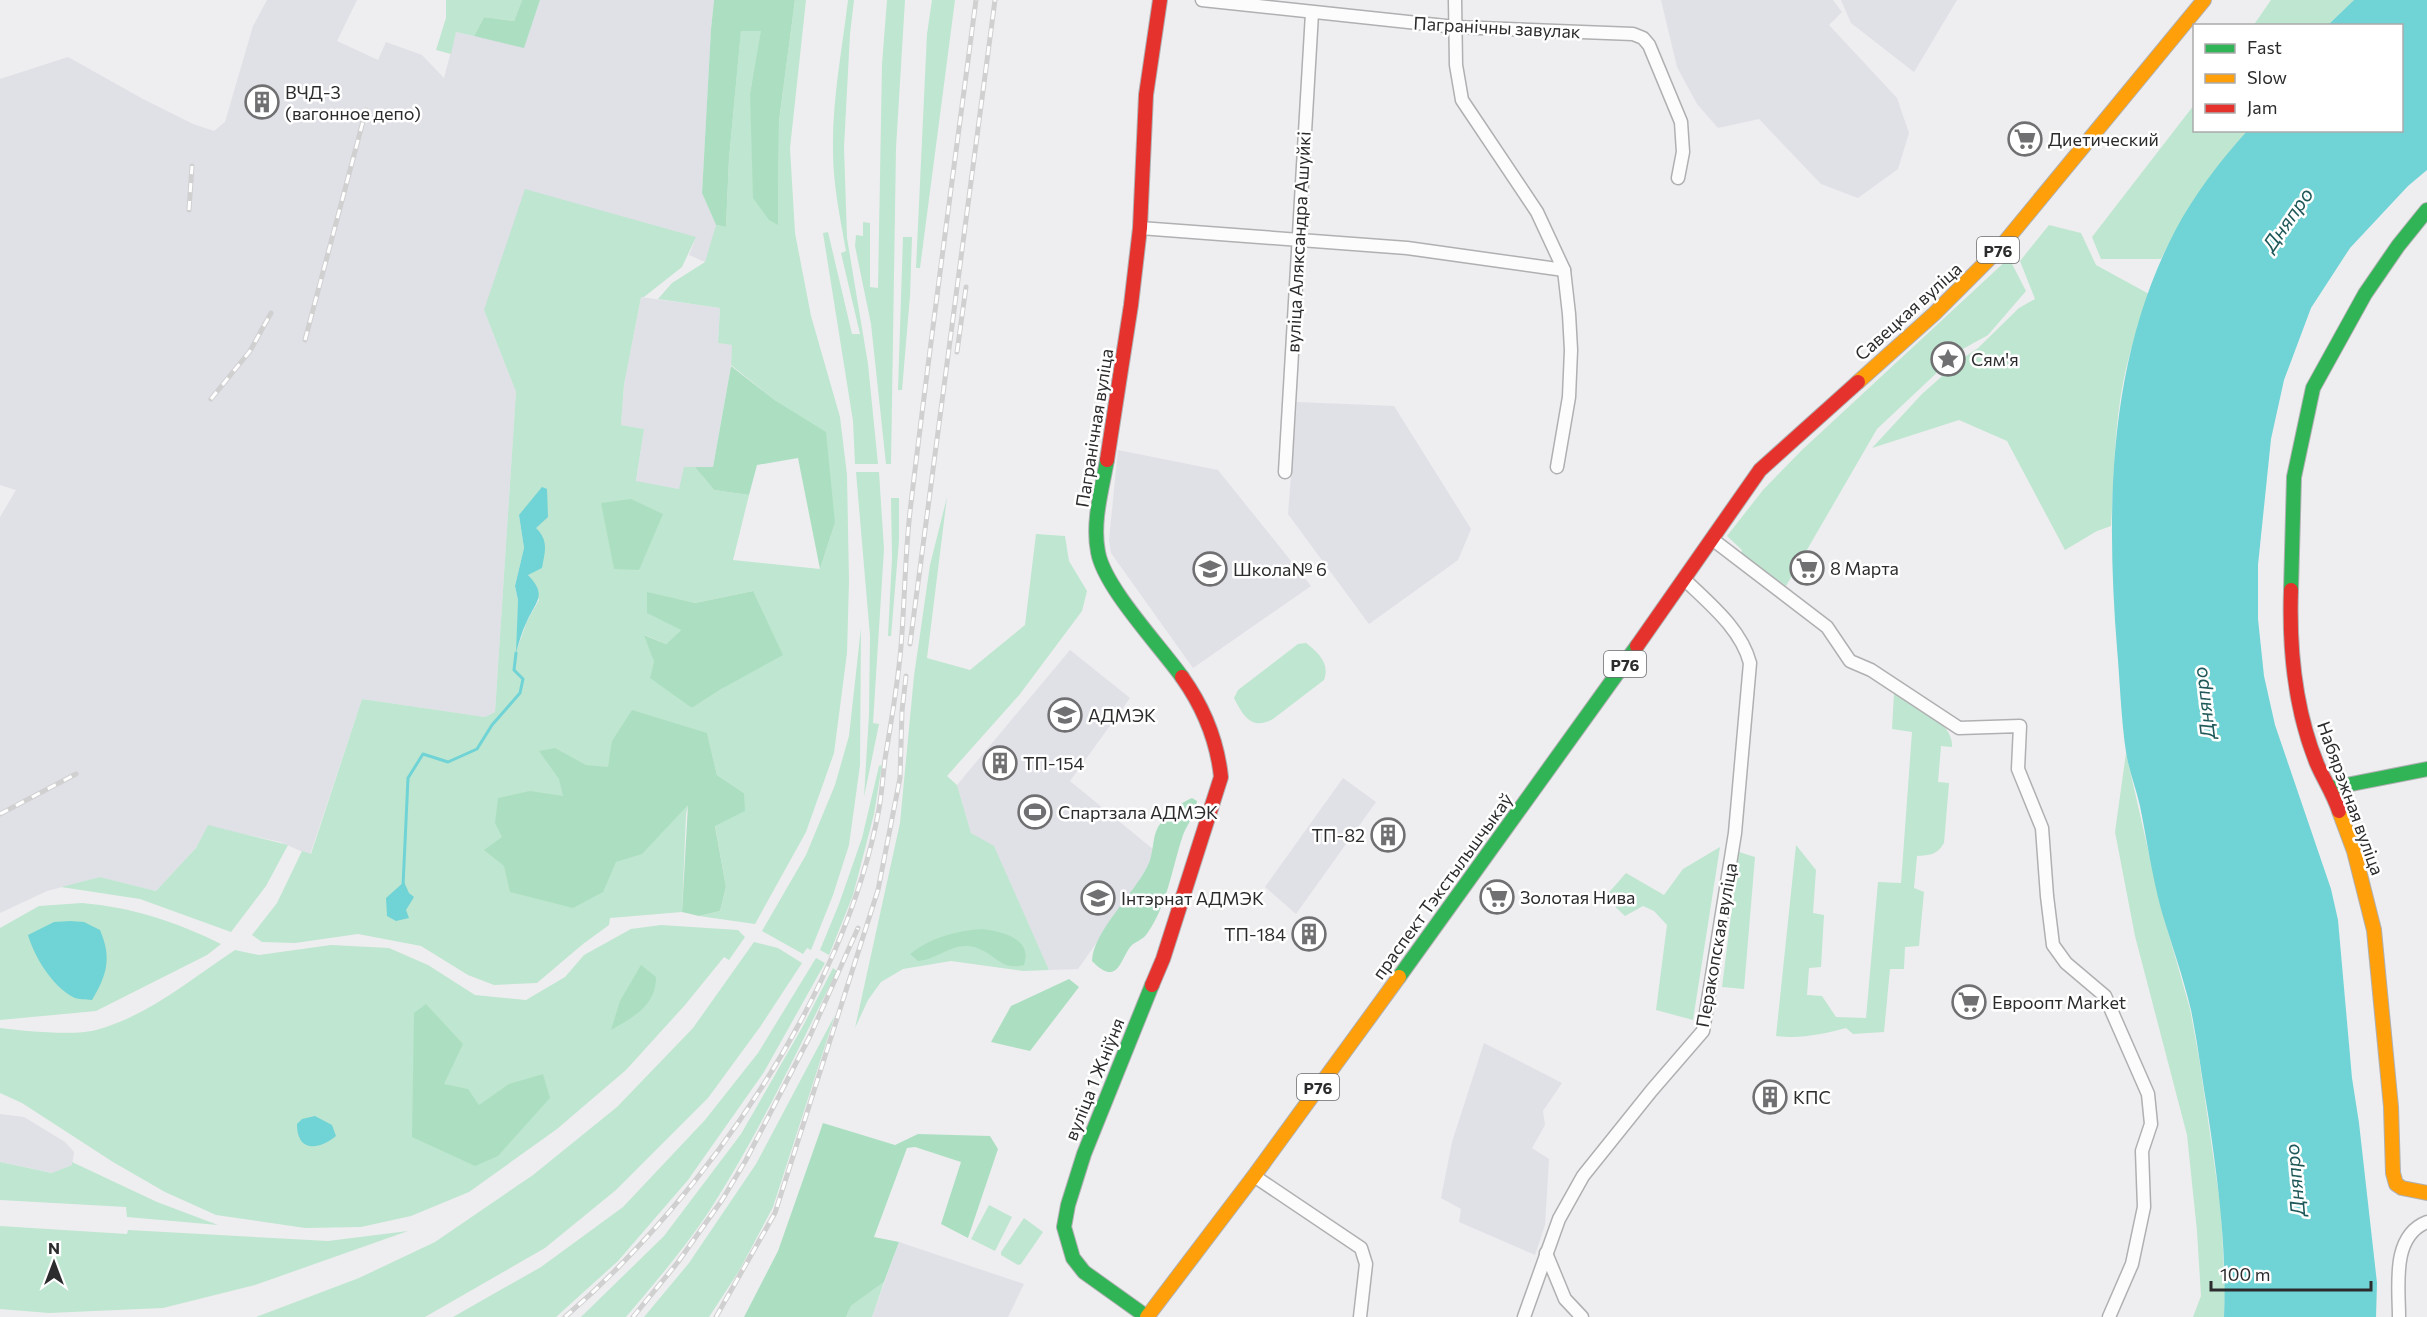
<svg xmlns="http://www.w3.org/2000/svg" width="2427" height="1317" font-family="Commissioner,sans-serif">
<style>
.built{fill:#e0e0e7}
.green{fill:#bfe6d0;fill-rule:evenodd}
.forest{fill:#acdfc2}
.water{fill:#70d3d5}
.lines{fill:none;stroke-linecap:round;stroke-linejoin:round}
.stream{stroke:#70d3d5;stroke-width:3}
.street-casing{stroke:#b0b0b2;stroke-width:15}
.fast-casing{stroke:#b0b0b2;stroke-width:16}
.slow-casing{stroke:#b0b0b2;stroke-width:16}
.jam-casing{stroke:#b0b0b2;stroke-width:16}
.street{stroke:#fcfcfd;stroke-width:12}
.fast{stroke:#30b455;stroke-width:14}
.slow{stroke:#ff9f0a;stroke-width:14}
.jam{stroke:#e5322d;stroke-width:14}
.rail-casing{stroke:#d0d0d1;stroke-width:5}
.rail{stroke:#fff;stroke-width:3;stroke-dasharray:9;stroke-linecap:butt}
.labels{text-anchor:middle;dominant-baseline:central;stroke-width:5;stroke-linejoin:round;paint-order:stroke}
.shield{fill:#fff;stroke:#6b6b6d;stroke-width:1.5}
.shield-label{font-size:16px;font-weight:bold;fill:#2c2c2e}
.street-label{font-size:18px;fill:#2c2c2e;stroke:#fff}
.poi-label{font-size:18px;fill:#2c2c2e;stroke:#fff;text-anchor:start}
.water-label{font-size:20px;font-style:italic;fill:#1e5858;stroke:#fff}
</style>
<rect width="100%" height="100%" fill="#eeeef0"/>
<g class="built">
<path d="M267,0H357L337,41L378,60L386,42L422,55L444,78L456,32L524,47L540,0H714L711,29L702,193L716,225L712,241L705,262L689,255L696,237L484,310L516,392L495,712L485,717L362,699L310,855L280,842L208,826L196,848L156,891L100,877L47,891L0,913V517L16,490L0,485V79L68,57L143,99L193,124L214,131L225,122L253,26Z"/>
<path d="M1661,0H1833L1842,12L1829,25L1897,98L1909,133L1898,169L1858,198L1821,184L1759,119L1718,128L1697,104L1677,67Z"/>
<path d="M1841,0H1957L1914,72L1851,23Z"/>
<path d="M641,297L720,308L718,343L733,345L730,371L713,467L680,489L636,482L644,429L621,425L624,385Z"/>
<path d="M1297,402L1394,406L1471,529L1458,560L1369,624L1288,514Z"/>
<path d="M1118,450L1218,470L1311,586L1193,668L1111,553L1109,540Z"/>
<path d="M1070,650L1130,698L1070,781L1154,850L1148,865L1134,890L1078,969L1049,970L994,847L971,833L957,785Z"/>
<path d="M1343,778L1376,802L1296,914L1265,887Z"/>
<path d="M1484,1043L1562,1083L1543,1111L1545,1125L1532,1148L1549,1159L1545,1225L1535,1255L1459,1222L1461,1209L1441,1198L1452,1142Z"/>
<path d="M0,1114L24,1117L65,1142L74,1152L72,1165L53,1173L0,1162Z"/>
<path d="M899,1242L1024,1284L1008,1317H872Z"/>
</g>
<g class="green">
<path d="M446,0H522L514,21L484,17L474,36L456,32L451,54L436,50L446,18Z"/>
<path d="M795,0H806L790,148L795,233L811,316L840,417L847,475L849,581L847,653L834,753L806,832L755,924L699,916L720,911L726,887L715,825L744,793L717,775L707,734L686,814L682,912L610,918L609,925L583,944L537,983L494,985L468,975L421,946L358,934L295,943L262,942L252,935L277,903L302,851L311,854L362,699L485,717L495,712L516,392L484,310L525,189L696,237L682,267L644,297H641L624,385L621,425L644,429L636,481L679,489L684,467H695L714,490L749,495L733,560L820,569L835,523L776,401L731,365L732,345L718,343L720,308L658,299L672,283L705,262L716,225L726,227L729,159L741,30L762,31L750,93L778,224L779,121ZM519,515L542,568L528,574L539,600L527,621L517,649L518,600L515,586L524,548ZM753,591L723,688L692,708L654,662L645,635L666,644L681,630L647,593L695,603Z"/>
<path d="M848,0H854L850,34L844,147L847,238L868,364L878,464H855L853,421L823,233L828,232L852,334H860L841,253L846,251C840,218 833,184 833,151C832,101 842,50 848,0Z"/>
<path d="M887,0H905L896,148L891,464H886L871,324L855,246L856,235L863,236V222L870,223V287L878,288L882,64Z"/>
<path d="M932,0H955L920,268H916L927,34Z"/>
<path d="M2271,0H2354L2328,25L2253,26Z"/>
<path d="M2194,105V130L2247,131C2213,170 2184,212 2161,259H2101L2092,237Z"/>
<path d="M2049,225L2081,233L2096,265L2149,294C2139,323 2129,352 2123,383C2114,430 2114,478 2111,526L2097,531L2065,550L2007,441L1959,420L1872,448L1922,394L1959,361L1978,348L2019,308L2035,299L2020,261Z"/>
<path d="M903,237H912L910,296L902,390H898Z"/>
<path d="M2009,258L2026,291L1988,335L1961,350L1877,429L1786,586L1741,555L1742,550L1727,536L1763,490L1802,450Z"/>
<path d="M856,472H879L884,549L873,723L879,724L864,797L869,714L870,636Z"/>
<path d="M947,497L927,658L970,670L1025,625L1036,534L1065,536L1069,561L1087,591L1082,611L1020,694L947,776L957,785L971,833L994,846L1049,970L1023,971L951,961L903,969L881,982L868,1000L855,1028L900,823L914,676L930,565Z"/>
<path d="M891,498H899V541L891,636H888L892,558Z"/>
<path d="M861,628L860,765L849,845L833,895L811,950L807,948L803,954L762,931L806,855L835,785L849,736Z"/>
<path d="M1306,643C1319,653 1330,664 1324,680L1273,719C1252,731 1243,716 1234,698L1238,690L1298,644Z"/>
<path d="M1898,692C1916,705 1954,723 1952,747L1941,746L1938,782L1949,783L1944,843C1937,855 1930,855 1917,856L1914,888L1924,892L1919,946L1905,947L1904,969H1890L1884,1032L1853,1034L1846,1028C1823,1034 1801,1039 1776,1036L1796,845L1816,870L1813,913L1824,915L1821,967L1809,968L1807,995L1822,996L1836,1017L1866,1018L1878,882L1901,883L1912,732L1892,729L1894,693Z"/>
<path d="M2126,753L2161,907L2190,1009L2199,1058L2221,1210L2225,1291L2224,1317H2193L2201,1296L2197,1231L2187,1135L2135,936L2115,832Z"/>
<path d="M882,765L874,814L853,895L829,955L820,950L839,904L862,838L879,766Z"/>
<path d="M208,825L288,845L266,886L231,932L140,899L61,887L100,877L156,891L196,848Z"/>
<path d="M1720,847L1693,1020L1656,1010L1667,925L1654,911L1643,906L1625,916L1605,897L1626,873L1664,895L1683,869Z"/>
<path d="M1739,852L1755,857L1744,989L1722,987Z"/>
<path d="M82,903C131,907 177,922 221,944L207,955L96,1011L0,1020V928L39,906Z"/>
<path d="M661,925L738,930L745,937L729,960L724,957L685,1005L626,1070L557,1129L469,1192L411,1216L361,1227L305,1228L216,1215L165,1192L113,1162L22,1103L0,1093V1028C24,1031 74,1036 96,1030C148,1016 191,979 235,950L259,955L331,945L389,948L428,965L475,995L526,1000L565,977L584,955L631,929Z"/>
<path d="M754,942L778,948L802,963L760,1027L708,1098L616,1190L545,1248L425,1317H256L359,1278L435,1242L533,1175L617,1107L693,1028Z"/>
<path d="M816,958L825,963L764,1072L688,1180L618,1261L556,1317H453L541,1267L623,1207L705,1120L758,1053Z"/>
<path d="M833,968L837,971C799,1047 763,1125 718,1197C692,1240 658,1279 626,1317H581L664,1236L741,1134L803,1026Z"/>
<path d="M835,1015L773,1207L739,1271L709,1317H644L689,1263L756,1164Z"/>
<path d="M0,1162L52,1173L72,1165V1162L157,1202L218,1225L127,1217L126,1207L0,1200Z"/>
<path d="M989,1205L1012,1217L995,1251L971,1239Z"/>
<path d="M1024,1218L1043,1232L1021,1264L1018,1265L1001,1255V1252Z"/>
<path d="M0,1226L127,1234L128,1230L328,1241L408,1231L255,1285L163,1308L49,1313L0,1309Z"/>
<path d="M884,1282L872,1317H846L851,1306Z"/>
</g>
<g class="forest">
<path d="M522,0H540L524,48L474,36L484,17L514,21Z"/>
<path d="M714,0H795L779,121L778,225L769,220L753,198L750,93L761,31H741L729,159L726,227L716,225L702,193L711,29Z"/>
<path d="M731,366L776,401L826,432L835,523L820,569L798,458L757,465L749,495L714,490L695,467H713Z"/>
<path d="M631,499L663,514L639,570L614,569L601,503Z"/>
<path d="M753,591L783,655L723,688L692,708L650,678L654,662L644,635L666,644L681,630L647,613V592L695,603Z"/>
<path d="M632,710L707,733L717,775L744,793L745,811L715,826L726,887L720,911L699,916L682,912L688,805L642,854L616,862L603,892L573,908L510,892L504,866L484,850L502,837L495,823L498,798L530,791L563,796L559,779L539,751L555,748L586,765L608,767L612,741Z"/>
<path d="M1192,798L1197,801C1196,815 1188,822 1183,835C1172,868 1167,907 1146,935C1142,940 1135,942 1131,946C1120,959 1118,988 1092,961C1093,932 1133,895 1147,867C1155,853 1151,836 1160,824C1167,812 1179,804 1192,798Z"/>
<path d="M983,929C1002,932 1033,938 1024,965C1001,971 997,955 977,948C953,940 939,960 918,961L910,954C930,938 957,930 983,929Z"/>
<path d="M641,965L656,977C656,1006 633,1017 611,1030L620,1001Z"/>
<path d="M1069,979L1079,987L1030,1051L991,1042L1011,1006Z"/>
<path d="M426,1004L463,1044L444,1084L468,1089L479,1105L509,1084L543,1074L550,1098L498,1156L475,1166L412,1137L414,1013Z"/>
<path d="M823,1123L895,1145L918,1134L990,1136L998,1149L968,1238L941,1224L961,1162L915,1147L907,1148L874,1237L899,1242L884,1282L851,1306L846,1317H744L778,1251Z"/>
</g>
<g class="water">
<path d="M2354,0H2427V170L2408,186L2350,248L2311,308L2284,380L2271,439L2258,565V619L2264,676L2275,725L2331,889L2338,920L2352,1078L2359,1123L2377,1283L2376,1317H2224C2227,1249 2218,1181 2208,1114C2202,1079 2198,1044 2191,1010C2183,976 2171,943 2161,909C2152,875 2147,841 2140,806C2136,788 2129,771 2126,752C2121,718 2120,682 2117,648C2106,507 2108,359 2175,231C2194,195 2220,161 2247,131L2402,130V26L2328,25Z"/>
<path d="M542,487L547,489L548,517L536,528C549,541 545,551 542,568L528,575C547,595 537,600 527,621C522,631 519,642 516,653L518,600L515,586L524,548L519,515Z"/>
<path d="M404,882L409,893L414,897L406,910L409,918L396,921L387,916L386,898Z"/>
<path d="M70,921L84,922L100,930C112,958 107,975 92,1000C86,999 78,1000 73,997C52,986 34,956 28,935L54,922Z"/>
<path d="M315,1116L332,1125L336,1136C319,1150 297,1153 297,1124L302,1119Z"/>
</g>
<g class="lines">
<path class="stream" d="M403,886L408,778L423,754L448,762L477,749L492,725L520,693L523,679L514,670L516,653"/>
<defs>
<g id="street">
<path d="M1202,0L1455,27L1633,34L1643,38L1649,45L1681,122L1683,152L1678,178"/>
<path d="M1455,0L1456,65L1462,100L1537,212L1564,270L1569,314L1571,350L1569,397L1557,467"/>
<path d="M1140,228L1407,248L1564,270"/>
<path d="M1285,472L1312,13"/>
<path d="M1712,539L1827,627L1850,661L1871,670L1959,728L2020,726L2018,769L2042,828L2047,896L2053,945L2066,963L2105,996L2148,1094L2151,1124L2142,1151L2144,1207L2132,1264L2109,1317"/>
<path d="M1254,1176L1361,1248L1366,1264L1360,1317"/>
<path d="M1546,1253L1565,1299L1582,1317"/>
<path d="M1524,1317L1559,1219L1583,1176L1652,1090L1703,1031L1735,833L1750,663C1741,629 1710,604 1685,580"/>
<path d="M2399,1317C2399,1286 2391,1236 2427,1222"/>
</g>
<g id="fast">
<path d="M1107,460C1102,489 1092,522 1098,552C1104,587 1160,646 1182,677"/>
<path d="M2291,590L2294,477L2313,388L2365,294L2398,246L2427,210"/>
<path d="M2331,788L2427,769"/>
<path d="M1399,977L1637,646"/>
<path d="M1147,1317L1084,1272L1073,1258L1064,1227L1068,1205L1084,1154L1152,985"/>
</g>
<g id="slow">
<path d="M1858,382L1934,314L1999,249L2204,0"/>
<path d="M2339,811L2354,851L2374,930L2391,1107L2393,1173L2396,1184L2402,1188L2427,1193"/>
<path d="M1147,1317L1254,1176L1399,977"/>
</g>
<g id="jam">
<path d="M1107,460L1131,305L1140,228L1146,95L1160,0"/>
<path d="M2291,590C2289,648 2295,710 2317,764C2324,780 2333,793 2339,811"/>
<path d="M1637,646L1760,470L1858,382"/>
<path d="M1152,985L1163,959L1221,777C1217,739 1204,708 1182,677"/>
</g>
</defs>
<use href="#street" class="street-casing"/>
<use href="#fast" class="fast-casing"/>
<use href="#slow" class="slow-casing"/>
<use href="#jam" class="jam-casing"/>
<use href="#street" class="street"/>
<use href="#fast" class="fast"/>
<use href="#slow" class="slow"/>
<use href="#jam" class="jam"/>
<defs>
<g id="rail">
<path d="M189,210L192,166"/>
<path d="M305,340L366,110"/>
<path d="M957,352L966,287"/>
<path d="M211,399L250,351L271,313"/>
<path d="M910,644L995,0"/>
<path d="M0,814L76,774"/>
<path d="M565,1317C706,1196 845,993 879,809C882,792 883,775 885,759C891,722 898,684 901,646C905,598 905,550 911,503C931,335 954,168 976,0"/>
<path d="M633,1317L678,1262L722,1200L746,1160L810,1036L858,928"/>
<path d="M716,1317L775,1213L878,890L900,778L902,711L906,676"/>
</g>
</defs>
<use href="#rail" class="rail-casing"/>
<use href="#rail" class="rail"/>
</g>
<defs>
<symbol id="building-ring" viewBox="-11 -11 22 22"><circle r="9.5" fill="#fff" stroke="#707072" stroke-width="1.5"/><path d="M-4-6H4V6H1V3H-1V6H-4ZM-2.5-4.3h1.7v1.8h-1.7ZM.8-4.3h1.7v1.8H.8ZM-2.5-1h1.7V.8h-1.7ZM.8-1h1.7V.8H.8Z" fill="#707072"/></symbol>
<symbol id="supermarket-ring" viewBox="-11 -11 22 22"><circle r="9.5" fill="#fff" stroke="#707072" stroke-width="1.5"/><path d="M-6-5.5h2.5l.6 2H6L4.5 2H-2.5L-4.4-4H-6ZM-1.5 3.2a1.3 1.3 0 1 0 .1 0ZM3 3.2a1.3 1.3 0 1 0 .1 0Z" fill="#707072"/></symbol>
<symbol id="sight-ring" viewBox="-11 -11 22 22"><circle r="9.5" fill="#fff" stroke="#707072" stroke-width="1.5"/><path d="M0-6L1.8-2.2L6-1.7L2.9 1.2L3.7 5.4L0 3.3L-3.7 5.4L-2.9 1.2L-6-1.7L-1.8-2.2Z" fill="#707072"/></symbol>
<symbol id="school-ring" viewBox="-11 -11 22 22"><circle r="9.5" fill="#fff" stroke="#707072" stroke-width="1.5"/><path d="M0-5L7-2L0 1L-7-2ZM-4 1L0 2.5L4 1V4Q0 6-4 4Z" fill="#707072"/></symbol>
<symbol id="university-ring" viewBox="-11 -11 22 22"><circle r="9.5" fill="#fff" stroke="#707072" stroke-width="1.5"/><path d="M0-5L7-2L0 1L-7-2ZM-4 1L0 2.5L4 1V4Q0 6-4 4Z" fill="#707072"/></symbol>
<symbol id="stadium-ring" viewBox="-11 -11 22 22"><circle r="9.5" fill="#fff" stroke="#707072" stroke-width="1.5"/><path d="M0-5a6.5 5 0 1 0 0 10a6.5 5 0 1 0 0-10ZM-3.5-1.8h7v3.6h-7Z" fill="#707072"/></symbol>
</defs>
<g fill-rule="evenodd">
<use href="#building-ring" x="243" y="83" width="38" height="38"/>
<use href="#supermarket-ring" x="2006" y="120" width="38" height="38"/>
<use href="#sight-ring" x="1929" y="340" width="38" height="38"/>
<use href="#supermarket-ring" x="1788" y="549" width="38" height="38"/>
<use href="#school-ring" x="1191" y="550" width="38" height="38"/>
<use href="#university-ring" x="1046" y="696" width="38" height="38"/>
<use href="#building-ring" x="981" y="744" width="38" height="38"/>
<use href="#stadium-ring" x="1016" y="793" width="38" height="38"/>
<use href="#building-ring" x="1369" y="816" width="38" height="38"/>
<use href="#supermarket-ring" x="1478" y="878" width="38" height="38"/>
<use href="#university-ring" x="1079" y="879" width="38" height="38"/>
<use href="#building-ring" x="1290" y="915" width="38" height="38"/>
<use href="#supermarket-ring" x="1950" y="983" width="38" height="38"/>
<use href="#building-ring" x="1751" y="1078" width="38" height="38"/>
</g>
<g class="labels">
<g class="shield">
<rect x="1977" y="237" width="42" height="26" rx="4.5"/>
<rect x="1604" y="651" width="42" height="26" rx="4.5"/>
<rect x="1297" y="1074" width="42" height="26" rx="4.5"/>
</g>
<g class="shield-label">
<text x="1998" y="250">Р76</text>
<text x="1625" y="664">Р76</text>
<text x="1318" y="1087">Р76</text>
</g>
<g class="street-label">
<text transform="translate(1497 27) rotate(3)">Пагранічны завулак</text>
<text transform="translate(1298 242) rotate(-87)">вуліца Аляксандра Ашуйкі</text>
<text transform="translate(1908 311) rotate(-42)">Савецкая вуліца</text>
<text transform="translate(1094 428) rotate(-81)">Пагранічная вуліца</text>
<text transform="translate(2351 798) rotate(70)">Набярэжная вуліца</text>
<text transform="translate(1442 886) rotate(-54)">праспект Тэкстыльшчыкаў</text>
<text transform="translate(1716 945) rotate(-80)">Перакопская вуліца</text>
<text transform="translate(1094 1079) rotate(-68)">вуліца 1 Жніўня</text>
</g>
<g class="poi-label">
<text x="285" y="92">ВЧД-3<tspan x="285" dy="21">(вагонное депо)</tspan></text>
<text x="2048" y="139">Диетический</text>
<text x="1971" y="359">Сям'я</text>
<text x="1830" y="568">8 Марта</text>
<text x="1233" y="569">Школа№ 6</text>
<text x="1088" y="715">АДМЭК</text>
<text x="1023" y="763">ТП-154</text>
<text x="1058" y="812">Спартзала АДМЭК</text>
<text x="1365" y="835" text-anchor="end">ТП-82</text>
<text x="1520" y="897">Золотая Нива</text>
<text x="1121" y="898">Інтэрнат АДМЭК</text>
<text x="1286" y="934" text-anchor="end">ТП-184</text>
<text x="1992" y="1002">Евроопт Market</text>
<text x="1793" y="1097">КПС</text>
</g>
<g class="water-label">
<text transform="translate(2287 219) rotate(-55)">Дняпро</text>
<text transform="translate(2203 703) rotate(-97)">Дняпро</text>
<text transform="translate(2294 1180) rotate(-95)">Дняпро</text>
</g>
</g>
<rect x="2193" y="24" width="210" height="108" fill="#ffffff" stroke="#ababab" stroke-width="1.5"/>
<rect x="2205" y="44" width="30" height="9" fill="#30b455" stroke="#ababab" stroke-width="1.5"/>
<text x="2247" y="54" font-size="18" fill="#2c2c2e">Fast</text>
<rect x="2205" y="74" width="30" height="9" fill="#ff9f0a" stroke="#ababab" stroke-width="1.5"/>
<text x="2247" y="84" font-size="18" fill="#2c2c2e">Slow</text>
<rect x="2205" y="104" width="30" height="9" fill="#e5322d" stroke="#ababab" stroke-width="1.5"/>
<text x="2247" y="114" font-size="18" fill="#2c2c2e">Jam</text>
<g transform="translate(54 1263)" stroke="#ffffff" stroke-width="4.5" paint-order="stroke">
<path d="M0-4.5L10 22L0 15L-10 22Z" fill="#2c2c2e"/>
<text y="-9" font-size="16" font-weight="bold" text-anchor="middle" fill="#2c2c2e">N</text>
</g>
<path d="M2211 1281v9h160v-9" fill="none" stroke="#2c2c2e" stroke-width="3"/>
<text x="2220" y="1281" font-size="18" fill="#2c2c2e" stroke="#ffffff" stroke-width="4.5" paint-order="stroke">100 m</text>
</svg>
